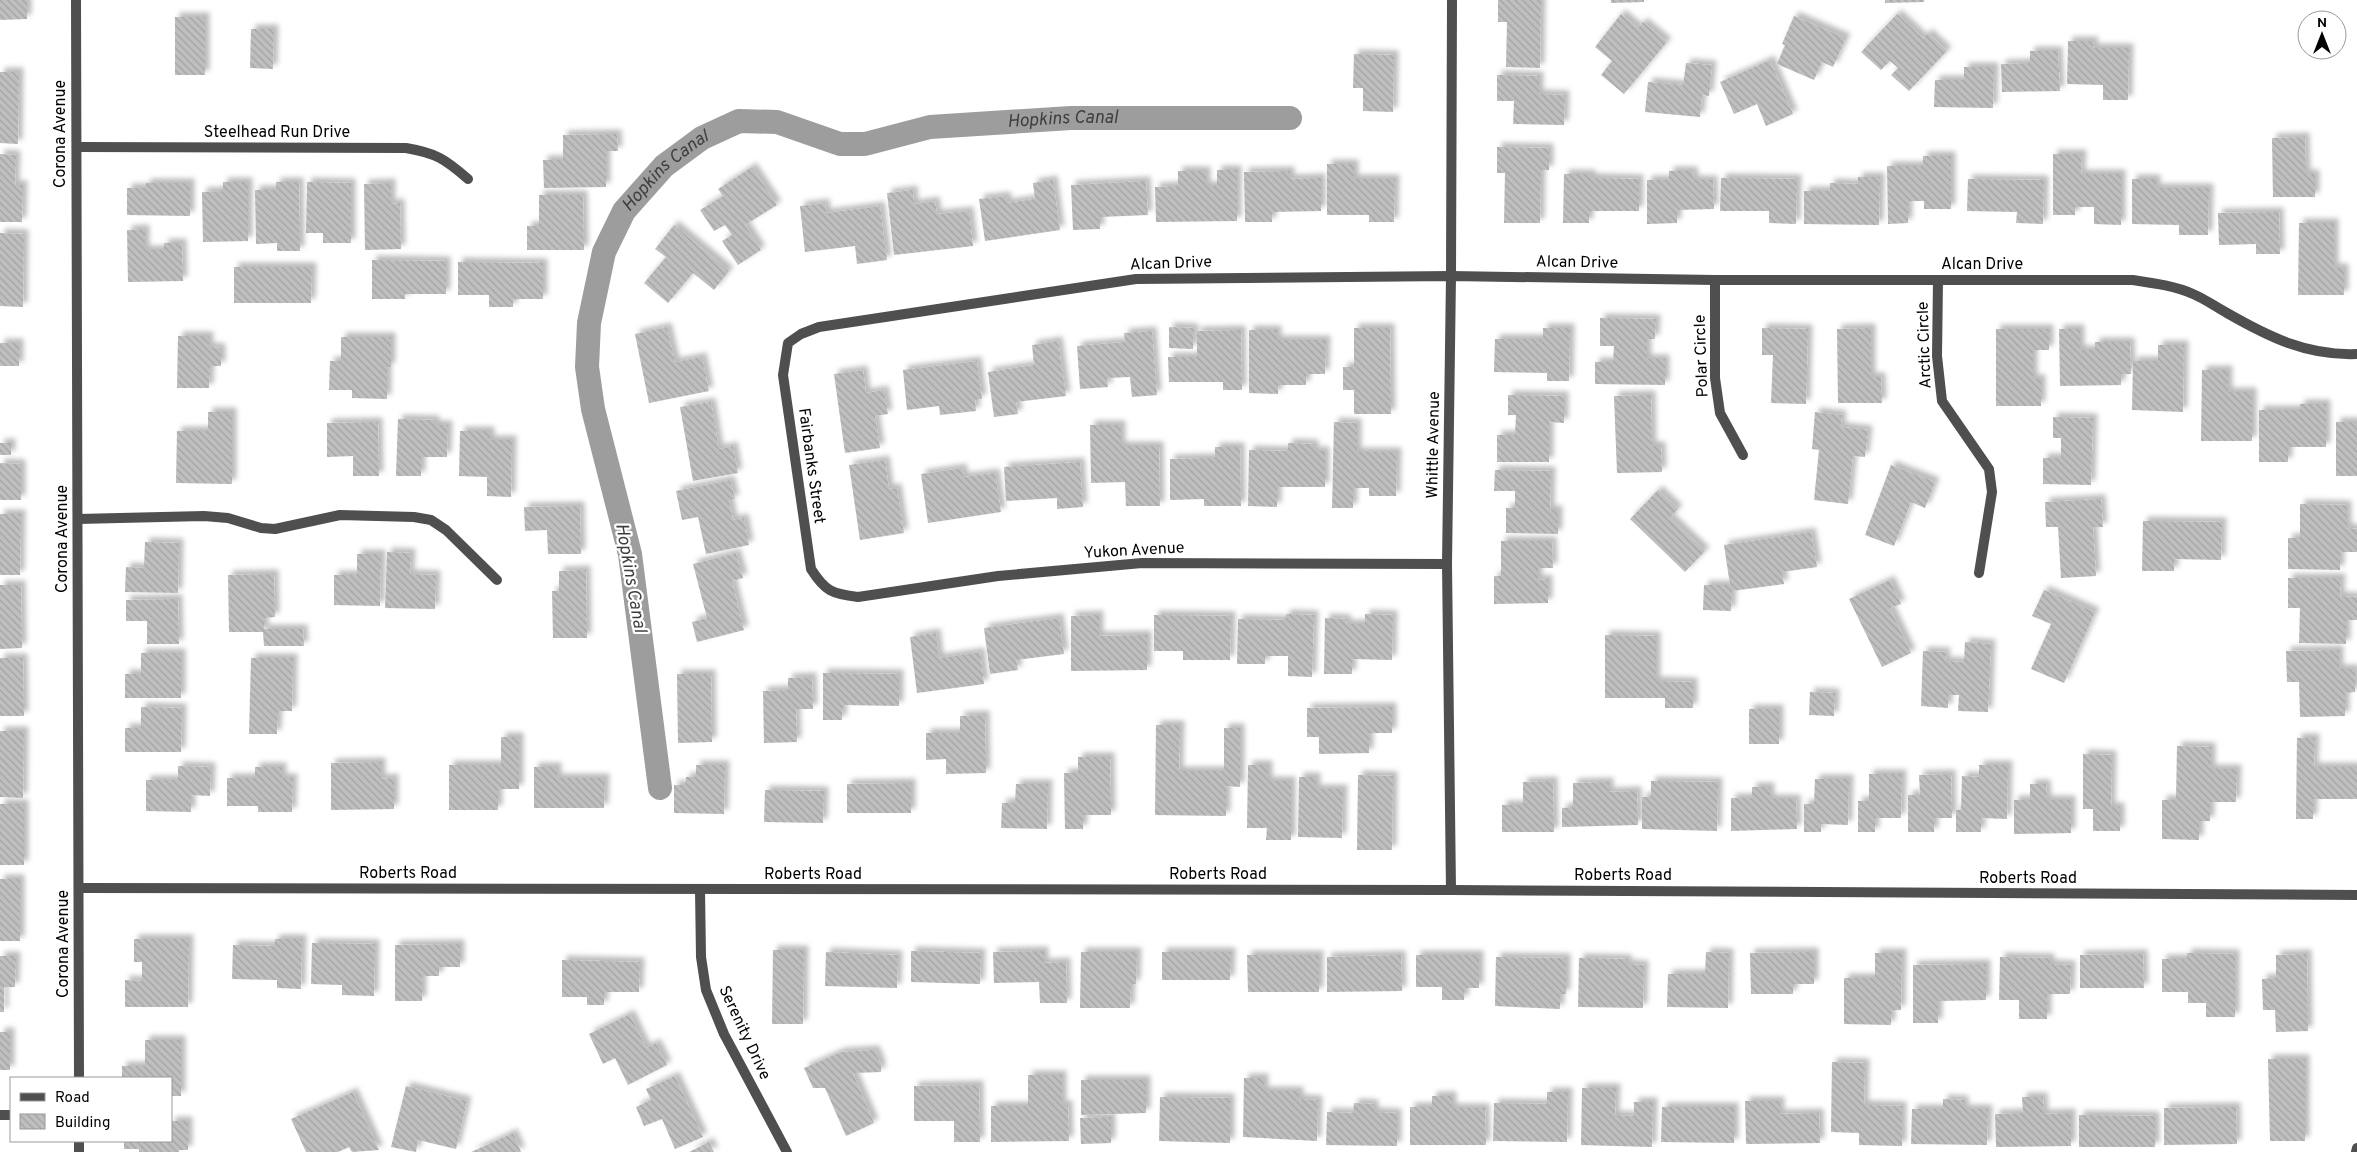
<svg xmlns="http://www.w3.org/2000/svg" width="2357" height="1152" font-family="Overpass,sans-serif">
<style>
.lines{fill:none;stroke-linecap:round;stroke-linejoin:round}
.canal{stroke:#9d9d9d;stroke-width:24}
.building{fill:url(#building-back-hatch);filter:url(#shadow)}
.minor{stroke:#4f4f4f;stroke-width:10}
.tertiary{stroke:#4f4f4f;stroke-width:10}
.labels{text-anchor:middle;dominant-baseline:central;stroke-width:4.5;stroke-linejoin:round;paint-order:stroke}
.street-label{font-size:16px;fill:#000;stroke:#fff}
.water-label{font-size:18px;font-style:italic;fill:#3e3e3e;stroke:#fff}
</style>
<defs>
<pattern id="building-back-hatch" width="6" height="6" patternUnits="userSpaceOnUse" patternTransform="scale(1.25)"><rect width="6" height="6" fill="#bfbfbf"/><path d="M-1 5l2 2M0 0l6 6M5-1l2 2" fill="none" stroke="#a2a2a2"/></pattern>
<filter id="shadow"><feDropShadow dx="4.5" dy="-4.5" stdDeviation="2.5" flood-color="#0004"/></filter>
</defs>
<rect width="100%" height="100%" fill="#fff"/>
<g class="lines">
<path class="canal" id="s1" d="M660,788L630,554L593,409L587,367L589,323L604,252L624,211L664,166L702,138L739,121L777,122L840,144H865L930,127L1071,118H1290"/>
</g>
<g class="building">
<path d="M0,0H27V19L0,20Z"/>
<path d="M1498,0H1541L1540,68L1506,67L1507,22H1498Z"/>
<path d="M1611,0H1644V2L1611,3Z"/>
<path d="M1885,0H1924V2L1885,3Z"/>
<path d="M1621,14L1638,28L1643,22L1667,42L1624,94L1601,75L1612,61L1595,47Z"/>
<path d="M1897,14L1923,38L1928,33L1947,51L1909,91L1891,75L1898,68L1890,61L1881,70L1861,52Z"/>
<path d="M1794,16L1846,38L1833,67L1822,62L1814,80L1777,64L1785,45L1782,44Z"/>
<rect x="175" y="17" width="30" height="58"/>
<path d="M251,29H274L273,69L250,68Z"/>
<path d="M2068,41H2094L2093,48H2129L2128,100H2103V85L2067,84Z"/>
<path d="M2030,51H2058L2060,91L2002,92L2001,64L2030,63Z"/>
<path d="M1354,54L1394,55L1393,112L1363,111V88H1353Z"/>
<path d="M1770,60L1793,114L1766,126L1757,104L1734,114L1720,82Z"/>
<path d="M1686,63L1712,65L1709,96L1702,95L1700,117L1645,112L1648,82L1683,85Z"/>
<path d="M1964,67H1994L1993,108L1934,107L1935,80H1964Z"/>
<path d="M0,72H19L18,144L0,143Z"/>
<path d="M1497,75L1539,76V94L1565,95L1564,125L1513,124L1514,101H1497Z"/>
<path d="M617,134L618,151H606V187L544,188L543,160H563V135Z"/>
<path d="M2305,137L2306,174H2315V197H2273L2272,138Z"/>
<path d="M1497,147L1549,148V170H1541L1540,223H1504L1505,173H1497Z"/>
<path d="M0,154L16,155L15,185H23L22,222H0Z"/>
<path d="M2053,154H2082L2081,174H2121V225L2094,224V207H2075V215H2053Z"/>
<path d="M1923,156H1951V209H1924V201H1908V223L1888,224L1887,166H1923Z"/>
<path d="M1327,164H1354V179H1395L1394,222H1369V215H1327Z"/>
<path d="M752,167L777,205L745,225L761,250L738,265L722,241L732,235L725,225L714,231L700,210L723,196L718,189Z"/>
<path d="M1217,170H1237V221L1156,222L1155,187L1178,186V171H1206V186H1217Z"/>
<path d="M1290,171V179L1321,178V211L1272,212V222H1245L1244,172Z"/>
<path d="M1669,171H1693L1694,180H1713L1714,209L1677,210V223L1647,224V180H1669Z"/>
<path d="M1564,174H1591V178L1639,179V211H1589V223H1563Z"/>
<path d="M1858,177H1880L1879,225L1804,224V191H1830V183L1858,184Z"/>
<path d="M1721,178L1797,179L1796,224L1769,223V211H1720Z"/>
<path d="M1968,179L2044,180L2043,224L2016,223L2017,212L1967,211Z"/>
<path d="M2132,179H2156V188H2209L2208,235H2179V225L2132,224Z"/>
<path d="M1053,180L1060,230L985,241L979,199L1006,196L1007,203L1035,199L1033,183Z"/>
<path d="M1146,181L1148,215L1100,217V229L1073,230L1071,185Z"/>
<path d="M223,182H248V241L203,242L202,192L223,191Z"/>
<path d="M276,182H299L300,251H277V243L256,244L255,190H276Z"/>
<path d="M307,182L351,183V243H323V233H306Z"/>
<path d="M146,183H190V216L127,215V188H146Z"/>
<path d="M391,183V204L400,203L401,249L365,250L364,184Z"/>
<path d="M913,190L914,204L935,201L937,214L969,211L973,246L894,255L887,193Z"/>
<path d="M539,195H583L584,250H527V226H539Z"/>
<path d="M825,203L826,213L880,206L887,260L857,264L855,246L805,252L800,206Z"/>
<path d="M2279,212L2280,254H2256V244L2219,245L2218,213Z"/>
<path d="M2299,223H2334V268H2344V295H2298Z"/>
<path d="M674,225L729,271L714,290L693,273L668,303L644,283L666,257L655,249Z"/>
<path d="M145,229V250H164V243H182L183,281L128,282L127,230Z"/>
<path d="M0,233L24,234L23,307L0,306Z"/>
<path d="M372,260L446,261V294H405V299H372Z"/>
<path d="M458,262L543,263V299H513V307H489V295H458Z"/>
<path d="M234,267H312L311,303H234Z"/>
<path d="M1600,318L1656,319L1655,339H1647V359H1665V385L1595,384V362H1613L1614,346H1600Z"/>
<path d="M667,327L675,362L702,357L709,391L649,403L635,334Z"/>
<path d="M1169,327L1194,328L1193,349L1169,348Z"/>
<path d="M1354,328H1390L1391,414H1354V390H1343V367H1354Z"/>
<path d="M1543,328H1570L1569,381H1547V373L1494,372L1495,339H1543Z"/>
<path d="M1762,328L1808,329L1806,404L1771,403L1773,355H1762Z"/>
<path d="M1871,328V377H1881L1882,403H1838L1837,329Z"/>
<path d="M1996,329H2049V350H2033V379H2041V406H1996Z"/>
<path d="M2059,329H2080V350H2095V342H2130L2131,374H2121V385L2060,386Z"/>
<path d="M1241,330L1242,390H1223V382H1169L1168,357H1197V331Z"/>
<path d="M1249,330H1277V340H1326L1325,374H1306V385H1278V394L1249,393Z"/>
<path d="M1152,331L1157,395L1132,397L1130,377L1107,378L1108,387L1080,389L1077,346L1125,342L1124,333Z"/>
<path d="M178,336H209V347L221,348V366H210L209,388H177Z"/>
<path d="M341,337H391V367H387V399L352,398V390H329L330,361H341Z"/>
<path d="M1058,341L1066,396L1016,402L1018,414L994,417L988,372L1034,365L1032,345Z"/>
<rect x="0" y="343" width="19" height="23"/>
<path d="M2158,345H2184L2183,412L2132,410L2133,361H2158Z"/>
<path d="M977,361L982,399L975,400L976,411L940,415L939,406L907,410L903,370Z"/>
<path d="M863,370L866,393L884,390L888,414L875,416L880,448L845,453L834,374Z"/>
<path d="M2202,370H2228V392H2252V441H2201Z"/>
<path d="M1508,395L1564,396V423L1549,422V462H1497V435H1515L1516,415H1508Z"/>
<path d="M1651,395L1652,446H1661L1662,472L1617,473L1614,396Z"/>
<path d="M711,402L719,449L733,446L738,473L693,481L680,407Z"/>
<path d="M2300,404H2326V447H2288V462H2259V410H2300Z"/>
<path d="M208,412H232V484L176,483L177,431H208Z"/>
<path d="M1815,412L1842,415L1841,427L1868,430L1865,457L1853,456L1848,504L1814,500L1819,450L1812,449Z"/>
<path d="M2053,417L2093,418L2091,485L2043,484V458H2061V438H2053Z"/>
<path d="M398,419L435,420V425H448L447,457H421V476H396Z"/>
<path d="M378,422L379,476H353V456L327,457V423Z"/>
<path d="M1334,422L1357,423V452H1397L1396,496H1369V488H1353V508H1332Z"/>
<rect x="2336" y="422" width="21" height="54"/>
<path d="M1090,425H1121V446H1159L1160,506H1126L1125,482L1091,483Z"/>
<path d="M460,431H490V440H512L511,497L487,496V477L459,476Z"/>
<rect x="0" y="443" width="11" height="12"/>
<path d="M1288,443L1314,444V451H1325V487H1277V507L1248,506L1249,450L1288,451Z"/>
<path d="M1215,447H1240L1241,506H1204V499L1170,500V459L1215,458Z"/>
<path d="M885,460L889,489L897,488L904,533L860,540L849,465Z"/>
<path d="M1080,462L1083,507L1057,509V498L1006,501L1004,467Z"/>
<path d="M0,463L21,464V500H0Z"/>
<path d="M1891,465L1935,482L1925,508L1911,502L1894,546L1865,535Z"/>
<path d="M962,468L964,477L995,473L1001,512L928,523L921,474Z"/>
<path d="M1495,470L1551,471L1550,510H1558V534L1506,533V508H1515V491H1494Z"/>
<path d="M730,480L735,499L729,500L733,520L744,518L749,545L706,554L698,517L682,520L676,491Z"/>
<path d="M1658,490L1678,509L1670,518L1705,551L1685,572L1630,519Z"/>
<path d="M2101,499L2103,527H2093L2096,576L2061,578L2058,527H2046L2045,502Z"/>
<path d="M2300,504L2347,505V528L2357,529V552H2340V570L2288,569V538H2300Z"/>
<path d="M580,506L581,554H548L547,530L525,531L524,507Z"/>
<path d="M0,514H21L20,575H0Z"/>
<path d="M2143,521L2222,522L2221,560L2174,559V571H2142Z"/>
<path d="M1811,532L1817,567L1782,572L1784,584L1732,591L1731,611L1703,610L1704,585H1730L1724,545Z"/>
<path d="M1501,541H1552L1553,568H1538V580L1548,579V603L1494,604V576H1501Z"/>
<path d="M145,542L179,543L178,593L125,592L126,567L144,568Z"/>
<path d="M387,552L411,553L410,574L436,575L435,609L385,608Z"/>
<path d="M736,553L743,578L732,581L744,630L697,642L692,622L707,618L693,564Z"/>
<path d="M357,554H381L380,606L334,605V575H357Z"/>
<path d="M586,570L587,638H553L552,591H559V571Z"/>
<path d="M274,574L275,617L264,618V629H303L304,646H264L263,632H229L228,575Z"/>
<path d="M2288,578H2341L2340,596L2357,597V620H2346V644L2299,643L2300,608H2288Z"/>
<path d="M1890,580L1901,604L1890,608L1911,653L1882,667L1849,599Z"/>
<path d="M0,585H21L22,648L0,649Z"/>
<path d="M2044,590L2095,612L2064,683L2031,669L2051,624L2032,616Z"/>
<path d="M178,599L179,644H147V621H126V600Z"/>
<path d="M1286,614L1314,615L1312,677L1288,676V656H1265V664H1237L1238,619L1285,620Z"/>
<path d="M1365,614L1393,615L1392,660L1352,659V674H1324L1325,618L1347,619L1346,624H1365Z"/>
<path d="M1099,615V636L1147,635V670L1071,671V616Z"/>
<path d="M1154,615L1231,616L1230,660H1183V651H1154Z"/>
<path d="M1059,618L1064,654L1016,660L1018,670L990,674L984,628Z"/>
<path d="M936,633L939,658L980,652L984,684L917,693L910,637Z"/>
<path d="M1605,635L1656,636V681L1693,682V708H1665V698H1605Z"/>
<path d="M1965,642L1991,644L1988,712L1958,711L1959,695H1948V708L1921,706L1923,651L1946,652L1945,661L1964,662Z"/>
<path d="M2339,650V669H2355V692L2345,693V716L2300,717L2299,682H2287L2286,651Z"/>
<path d="M141,653H181V698H125V674H141Z"/>
<path d="M0,658H23L24,716H0Z"/>
<path d="M251,658H293L292,711H278L277,734H249Z"/>
<path d="M823,673L899,674V706L843,705L842,720H823Z"/>
<path d="M677,674H711L712,742L678,743Z"/>
<path d="M812,677L813,709H796L797,742L764,743L763,691L788,690V678Z"/>
<path d="M1810,692L1835,693L1834,716L1809,715Z"/>
<path d="M141,707L182,708L181,752H125V728H141Z"/>
<path d="M1392,707V733H1369V753L1319,754V737H1307V708Z"/>
<rect x="1749" y="709" width="30" height="35"/>
<path d="M985,715L986,773L946,774V759L926,760V733H960V716Z"/>
<path d="M1156,725H1180L1179,771H1224V728H1240V787L1226,786V816L1155,815Z"/>
<path d="M0,731H24L23,798L0,797Z"/>
<path d="M501,737H519V789H498V810H449V765H501Z"/>
<path d="M2297,738H2315L2314,767H2357V799H2313V819H2296Z"/>
<path d="M2177,746L2211,747V769H2237L2236,802H2210V821H2199V840L2162,839V800H2176Z"/>
<path d="M2083,754L2112,755L2111,807H2120V831H2093V809H2083Z"/>
<path d="M1078,757H1110L1111,815H1083V829H1065L1064,773H1078Z"/>
<path d="M381,762V779L394,778V809L331,810V763Z"/>
<path d="M696,765H725L724,814L674,813V785H685L686,777H696Z"/>
<path d="M1248,765H1268V781H1291V840H1266L1267,828H1247Z"/>
<path d="M1979,765H2008L2007,819L1981,818V832H1956V810H1961L1962,776L1979,777Z"/>
<path d="M178,766L211,767L210,796L191,795V812L146,811V780H178Z"/>
<path d="M255,767H282V778H293L292,812H258V806H227V778H255Z"/>
<path d="M534,767H557V778H605L604,808H534Z"/>
<path d="M1869,774H1902L1901,818H1875V832H1858V801H1869Z"/>
<path d="M1951,774L1952,818H1934V832H1908V795H1920L1919,775Z"/>
<path d="M1358,775L1393,776L1392,850H1357Z"/>
<path d="M1299,777H1316V789H1343L1342,838L1298,837Z"/>
<path d="M1815,779H1849L1848,825L1821,824V832H1804V804H1814Z"/>
<path d="M1553,781L1554,832H1502V805H1523V782Z"/>
<path d="M1651,781L1718,782L1717,831L1642,829V797H1651Z"/>
<path d="M1609,782V792L1637,791L1638,825L1562,827V808L1573,807V783Z"/>
<path d="M911,783V813H847V784Z"/>
<path d="M1016,784H1048L1047,829L1001,828L1002,803H1015Z"/>
<path d="M2030,784H2046L2047,800H2071V833L2014,834V800H2030Z"/>
<path d="M1752,787H1770V799H1796L1797,829L1731,831V798H1752Z"/>
<path d="M765,790L824,791L823,823L764,822Z"/>
<rect x="0" y="804" width="24" height="61"/>
<rect x="0" y="879" width="20" height="62"/>
<path d="M134,939H189L188,1007H125V980L142,981V962H134Z"/>
<path d="M275,939H302L301,989L277,988V980L232,979L233,945L274,946Z"/>
<path d="M312,943L375,944L374,996L342,995V985L311,984Z"/>
<path d="M460,944V967H439V976H422V1001H395V945Z"/>
<path d="M773,950H804L803,1024H772Z"/>
<path d="M911,951L981,953L980,984L911,982Z"/>
<path d="M1044,951V963L1066,962L1067,1003H1040L1039,982L994,983L993,952Z"/>
<path d="M826,952L898,955L897,988L825,986Z"/>
<path d="M1081,952H1137L1136,984H1131L1130,1008H1080Z"/>
<path d="M1162,952H1231L1230,980H1162Z"/>
<path d="M1706,952L1729,953L1728,1008L1667,1007L1668,974H1705Z"/>
<path d="M1814,952V984H1793V994H1751L1750,953Z"/>
<path d="M1875,953H1902L1901,1010H1891V1025L1844,1024V978H1875Z"/>
<path d="M2187,953L2235,954V1017H2206V1003H2188V992H2162V959H2187Z"/>
<path d="M2143,954L2144,988H2080V955Z"/>
<path d="M2307,954L2308,1031L2276,1032L2275,1010H2263L2262,979L2276,978V955Z"/>
<path d="M1247,955H1319V992H1248Z"/>
<path d="M1401,955L1402,991L1327,992V957Z"/>
<path d="M1416,955H1479V988H1465L1464,1000H1442V987H1416Z"/>
<path d="M0,956H16L15,987H4V1012H0Z"/>
<path d="M1496,957L1566,958V994H1560V1009L1495,1006Z"/>
<path d="M2000,957L2050,958V964L2071,965L2070,994H2047V1019H2019V1000H1999Z"/>
<path d="M1579,958L1627,959V964L1644,965L1643,1008L1578,1007Z"/>
<path d="M562,960L640,962L639,992H604V1005H587V997H562Z"/>
<path d="M1986,964V1000L1938,1001V1023H1913V965Z"/>
<path d="M630,1014L646,1048L656,1043L667,1065L628,1085L615,1058L603,1064L589,1034Z"/>
<rect x="0" y="1032" width="10" height="38"/>
<path d="M145,1040H181V1096H171V1078H122V1066H145Z"/>
<path d="M875,1050L881,1065V1072L853,1073L874,1123L846,1136L825,1088H813L804,1068L841,1052Z"/>
<path d="M2268,1059H2305V1141H2270Z"/>
<path d="M1832,1062L1865,1063L1864,1105L1902,1106V1146L1859,1145V1133L1831,1132Z"/>
<path d="M1028,1075H1062V1105H1068L1069,1141L991,1142V1106H1028Z"/>
<path d="M675,1076L703,1137L675,1149L662,1119L644,1126L636,1107L651,1100L646,1089Z"/>
<path d="M1244,1078H1264V1091H1299V1099L1318,1100L1317,1141L1243,1137Z"/>
<path d="M1081,1080H1146V1113L1081,1115Z"/>
<path d="M979,1085L980,1142H954V1121H914V1086Z"/>
<path d="M406,1086L467,1101L456,1149L418,1140L416,1152L391,1147Z"/>
<path d="M1582,1088H1616L1615,1115L1634,1116V1102H1653L1652,1147L1581,1145Z"/>
<path d="M353,1092L379,1150L352,1152L349,1147L338,1152H306L291,1119Z"/>
<path d="M1547,1092H1568L1567,1142L1493,1141L1494,1103L1547,1104Z"/>
<path d="M1432,1096H1452V1108H1485L1486,1145H1410V1107H1432Z"/>
<path d="M1160,1097L1230,1098V1143L1159,1141Z"/>
<path d="M2022,1097H2043L2044,1114L2071,1113V1146L1996,1147L1995,1114L2023,1113Z"/>
<path d="M1943,1099L1964,1100V1109H1988L1987,1145L1911,1144L1912,1109H1943Z"/>
<path d="M1745,1101H1780V1114L1819,1113L1820,1143L1746,1144Z"/>
<path d="M1354,1103L1374,1104V1112L1397,1113V1146L1326,1145L1327,1112L1353,1113Z"/>
<path d="M1662,1107H1734V1143L1661,1142Z"/>
<path d="M2236,1107L2237,1144L2164,1145V1108Z"/>
<path d="M2079,1115L2155,1116V1147H2079Z"/>
<path d="M1111,1117V1143L1081,1144L1080,1118Z"/>
<path d="M171,1121H188V1150H179V1152H139V1149H124V1141H171Z"/>
<path d="M513,1133L521,1152H471Z"/>
<path d="M709,1142L714,1152H689Z"/>
</g>
<g class="lines">
<g class="minor">
<path d="M77,147L406,148C436,153 445,159 468,179"/>
<path d="M1715,280V378L1720,413L1743,455"/>
<path d="M1938,280L1937,356L1942,401L1989,469L1992,492L1979,573"/>
<path d="M78,519L204,516L228,518L261,528L275,529L340,515L414,517L431,520L446,530L497,580"/>
<path d="M1447,564L1142,563L998,576L858,597C832,594 825,591 811,569L783,375L788,343L801,334L819,327L1136,279L1451,276L1715,280H2133C2153,283 2175,286 2193,294C2205,299 2216,307 2227,313C2269,337 2307,356 2357,354"/>
<path d="M700,890L701,957L706,990L724,1034L787,1152"/>
<path d="M0,1115H11"/>
<path d="M2356,1152L2357,1148"/>
</g>
<g class="tertiary">
<path d="M76,0L79,1078"/>
<path d="M79,888L1451,890L2357,895"/>
<path d="M1451,890L1447,564L1451,276L1452,0"/>
<path d="M79,1152V1141"/>
</g>
</g>
<g class="labels">
<g class="street-label">
<text x="277" y="133">Steelhead Run Drive</text>
<text transform="translate(61 134) rotate(-90)">Corona Avenue</text>
<text transform="translate(1577 263) rotate(1)">Alcan Drive</text>
<text transform="translate(1171 264) rotate(-2)">Alcan Drive</text>
<text x="1982" y="265">Alcan Drive</text>
<text transform="translate(1925 345) rotate(-92)">Arctic Circle</text>
<text transform="translate(1702 356) rotate(-92)">Polar Circle</text>
<text transform="translate(1434 445) rotate(-89)">Whittle Avenue</text>
<text transform="translate(811 466) rotate(82)">Fairbanks Street</text>
<text transform="translate(63 539) rotate(-90)">Corona Avenue</text>
<text transform="translate(1134 551) rotate(-3)">Yukon Avenue</text>
<text x="408" y="874">Roberts Road</text>
<text x="813" y="875">Roberts Road</text>
<text x="1218" y="875">Roberts Road</text>
<text x="1623" y="876">Roberts Road</text>
<text x="2028" y="879">Roberts Road</text>
<text transform="translate(64 944) rotate(-90)">Corona Avenue</text>
<text transform="translate(744 1033) rotate(65)">Serenity Drive</text>
</g>
<g class="water-label">
<text stroke="none"><textPath href="#s1" startOffset="1068">Hopkins Canal</textPath></text>
<text stroke="none"><textPath href="#s1" startOffset="648">Hopkins Canal</textPath></text>
<text transform="translate(630 578) rotate(80)">Hopkins Canal</text>
</g>
</g>
<rect x="10" y="1077" width="162" height="65" fill="#ffffff" stroke="#999999"/>
<rect x="20" y="1093" width="25" height="8" fill="#4f4f4f" stroke="#999999"/>
<text x="55" y="1102" font-size="15" fill="#000000">Road</text>
<rect x="20" y="1114" width="25" height="15" fill="url(#building-back-hatch)" stroke="#999999"/>
<text x="55" y="1127" font-size="15" fill="#000000">Building</text>
<g transform="translate(2322 35)"><circle r="24" fill="#ffffff" stroke="#999999"/>
<path d="M0-4L9 19L0 12L-9 19Z" fill="#000000"/>
<text y="-8" font-size="14" font-weight="bold" text-anchor="middle" fill="#000000">N</text>
</g>
</svg>
